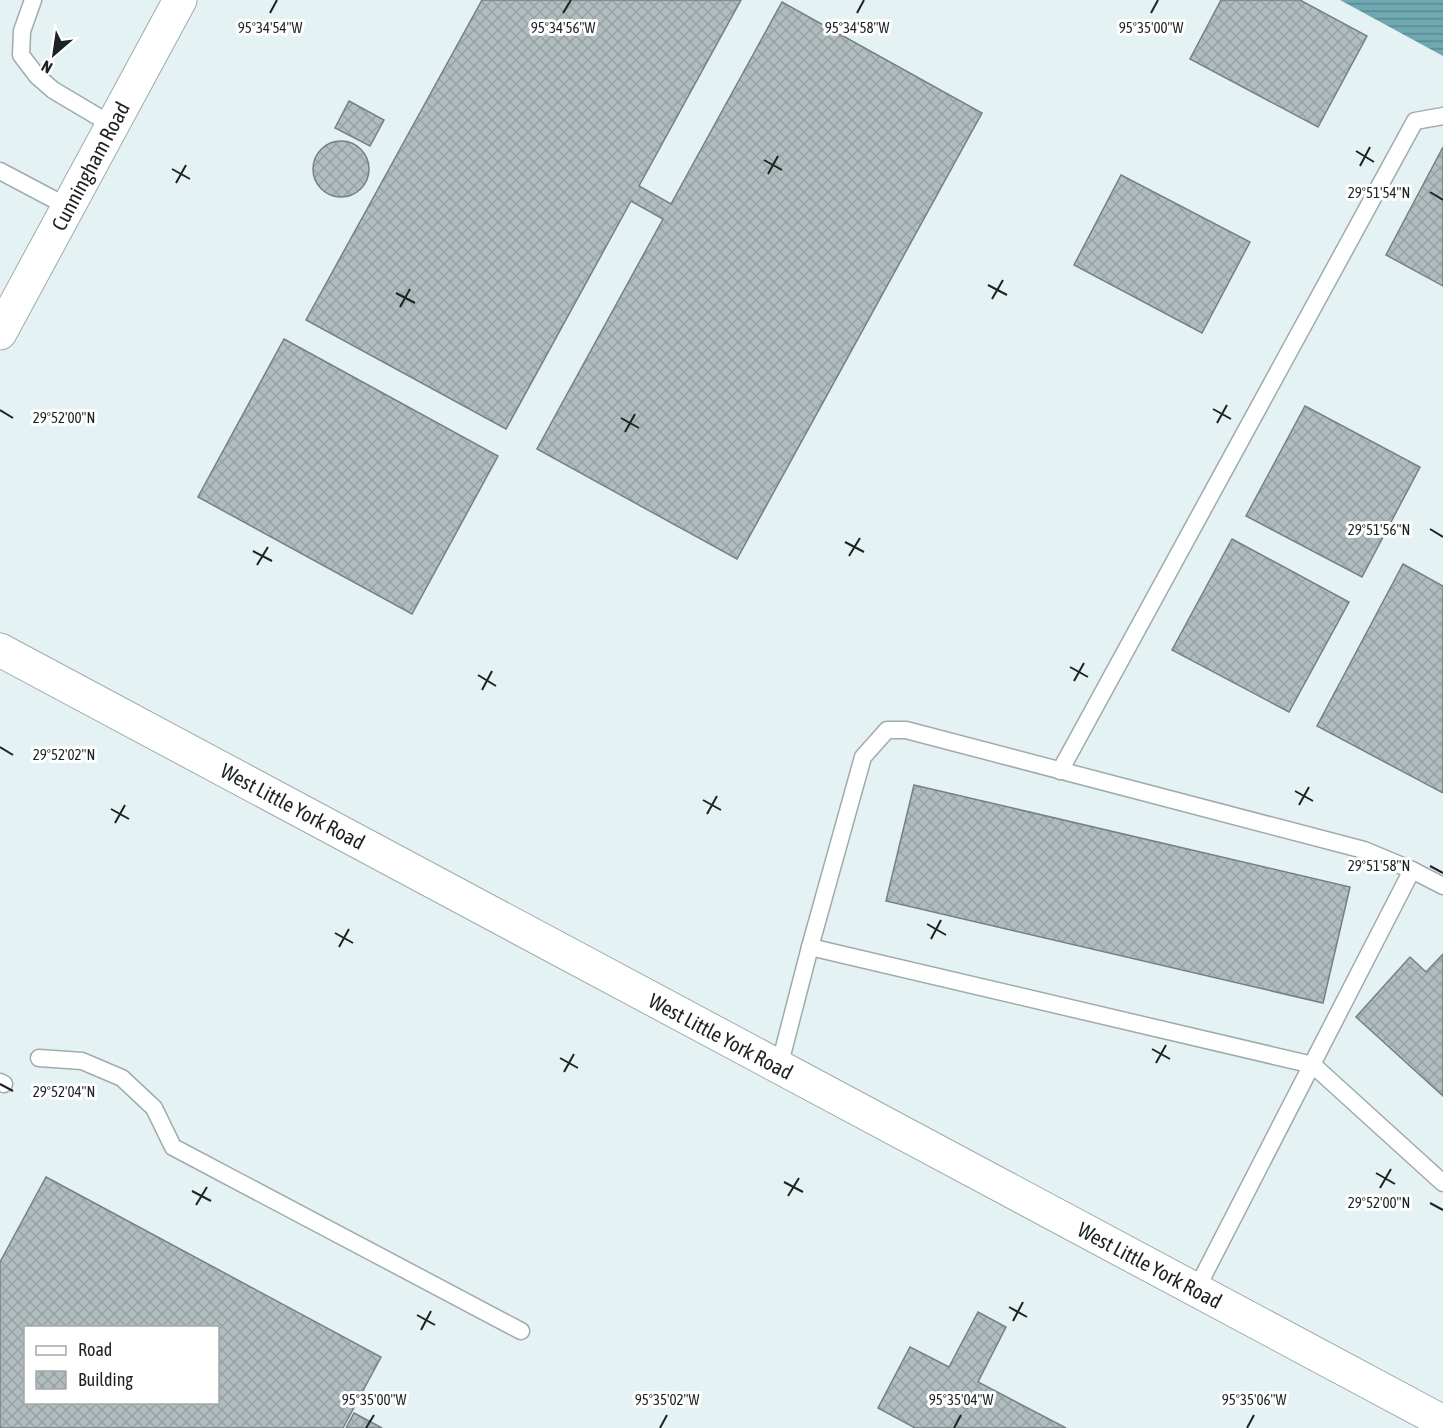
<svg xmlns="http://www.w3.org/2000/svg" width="1443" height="1428" font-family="'Asap Condensed',sans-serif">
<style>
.water{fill:url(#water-rules)}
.building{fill:url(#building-cross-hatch);stroke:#758082;stroke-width:1.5;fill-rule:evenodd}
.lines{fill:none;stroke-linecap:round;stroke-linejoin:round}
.lane-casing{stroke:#9fabac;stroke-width:19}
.secondary-casing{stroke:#9fabac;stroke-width:35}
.lane{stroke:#fff;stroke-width:16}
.secondary{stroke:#fff;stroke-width:33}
.ticks{fill:none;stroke:#1d2223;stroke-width:2}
.labels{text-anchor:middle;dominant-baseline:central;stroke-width:6;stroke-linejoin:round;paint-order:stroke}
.street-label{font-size:21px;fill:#1d2223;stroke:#fff}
.ticks-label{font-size:15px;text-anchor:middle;fill:#1d2223;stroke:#fff;stroke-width:6;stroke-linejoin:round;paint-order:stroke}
</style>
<defs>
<pattern id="water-rules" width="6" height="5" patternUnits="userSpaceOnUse" patternTransform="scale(1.5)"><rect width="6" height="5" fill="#6ea9b2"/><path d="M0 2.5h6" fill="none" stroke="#5a8990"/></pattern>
<pattern id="building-cross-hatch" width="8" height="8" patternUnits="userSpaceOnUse" patternTransform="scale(1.5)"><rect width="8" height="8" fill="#b0bcbe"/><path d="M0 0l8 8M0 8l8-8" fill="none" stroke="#97a1a3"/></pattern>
</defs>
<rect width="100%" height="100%" fill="#e5f2f4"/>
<path class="water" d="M1340,0H1443V56Z"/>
<g class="building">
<path d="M482,0H741L639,186L671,204L782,2L982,113L737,559L537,449L663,219L631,201L506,429L306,320Z"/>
<path d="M1221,0H1300L1367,36L1318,127L1190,59Z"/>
<path d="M349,101L384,120L370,146L335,128Z"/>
<circle cx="341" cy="169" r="28"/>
<path d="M1443,147V286L1386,255Z"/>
<path d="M1121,175L1250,242L1202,333L1074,265Z"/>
<path d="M284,339L498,456L412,614L198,497Z"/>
<path d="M1305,406L1420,467L1362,577L1246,516Z"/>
<path d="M1232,539L1349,602L1289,712L1172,650Z"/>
<path d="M1403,564L1443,586V793L1317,726Z"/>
<path d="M914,785L1350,887L1323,1003L886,901Z"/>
<path d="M1443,954V1096L1356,1017L1410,957L1426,972Z"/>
<path d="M46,1177L381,1357L343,1428H0V1262ZM26,1328H218V1402H26Z"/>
<path d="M978,1312L1006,1327L978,1382L1066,1428H915L878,1408L910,1347L949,1367Z"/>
<path d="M354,1413L382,1428H346Z"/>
</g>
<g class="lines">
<defs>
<g id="lane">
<path d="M33,0L22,31L21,55L37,76L53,90L112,125"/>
<path d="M0,171L68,207"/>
<path d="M1060,771L1415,121L1443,116"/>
<path d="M810,947L1313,1065L1443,1183"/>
<path d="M39,1058L82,1061L122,1078L154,1108L173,1147L521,1331"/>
<path d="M779,1067L810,947L863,757L887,730H906L1364,850L1412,870L1443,886"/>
<path d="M0,1082L4,1084"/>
<path d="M1196,1290L1412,870"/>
</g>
<g id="secondary">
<path d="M0,333L180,0"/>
<path d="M0,650L1443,1422"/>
</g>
</defs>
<use href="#lane" class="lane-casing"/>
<use href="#secondary" class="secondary-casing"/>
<use href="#lane" class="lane"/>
<use href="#secondary" class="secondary"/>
</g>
<path class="ticks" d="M270,13L277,0M563,13L571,0M857,13L864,0M1151,13L1158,0M1356,151L1374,162M764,160L782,170M1360,166L1370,147M172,169L190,179M768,174L778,156M176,183L186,165M1430,192L1443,200M988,285L1007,295M396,293L415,303M992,299L1003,280M400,307L410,289M1213,409L1231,419M0,410L13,418M621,418L639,428M1217,423L1227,405M625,432L635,414M1430,529L1443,537M845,542L864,552M253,551L272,561M849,556L860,538M257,565L268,547M1070,667L1088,677M478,675L496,686M1074,681L1084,663M482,690L492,671M0,747L13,755M1295,791L1313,801M703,800L721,810M1299,805L1309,787M111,809L129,819M707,814L717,796M115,823L125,805M1430,866L1443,873M927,924L946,935M335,933L353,943M931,939L941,920M339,947L349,929M1152,1049L1170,1059M560,1058L578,1068M1156,1063L1166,1045M564,1072L574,1054M0,1084L13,1091M1376,1173L1395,1184M784,1182L803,1192M1380,1188L1391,1169M192,1191L211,1201M788,1196L799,1178M1430,1203L1443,1210M196,1205L207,1187M1009,1307L1027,1317M417,1315L435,1325M1013,1321L1023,1302M421,1330L431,1311M366,1428L374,1415M660,1428L667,1415M954,1428L961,1415M1247,1428L1254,1415"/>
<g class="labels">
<g class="street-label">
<text transform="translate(90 166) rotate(-62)">Cunningham Road</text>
<text transform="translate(293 806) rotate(28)">West Little York Road</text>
<text transform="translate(721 1036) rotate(28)">West Little York Road</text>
<text transform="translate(1150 1265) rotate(28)">West Little York Road</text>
</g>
</g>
<g class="ticks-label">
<text x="270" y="33">95°34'54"W</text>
<text x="563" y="33">95°34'56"W</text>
<text x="857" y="33">95°34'58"W</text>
<text x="1151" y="33">95°35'00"W</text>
<text x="1379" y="198">29°51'54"N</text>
<text x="64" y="423">29°52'00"N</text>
<text x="1379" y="535">29°51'56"N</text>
<text x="64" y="760">29°52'02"N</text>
<text x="1379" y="871">29°51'58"N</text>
<text x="64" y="1097">29°52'04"N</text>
<text x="1379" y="1208">29°52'00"N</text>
<text x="374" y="1405">95°35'00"W</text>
<text x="667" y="1405">95°35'02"W</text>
<text x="961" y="1405">95°35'04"W</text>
<text x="1254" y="1405">95°35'06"W</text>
</g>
<rect x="24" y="1326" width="195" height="78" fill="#ffffff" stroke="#a5a7a7" stroke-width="1.5"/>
<rect x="36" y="1346" width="30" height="9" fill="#ffffff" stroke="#a5a7a7" stroke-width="1.5"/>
<text x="78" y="1356" font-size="18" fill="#1d2223">Road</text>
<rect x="36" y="1371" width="30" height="18" fill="url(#building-cross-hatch)" stroke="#a5a7a7" stroke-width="1.5"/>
<text x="78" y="1386" font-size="18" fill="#1d2223">Building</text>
<g transform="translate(54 54) rotate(209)" stroke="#ffffff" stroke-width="4.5" paint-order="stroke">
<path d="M0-4.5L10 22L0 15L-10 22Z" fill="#1d2223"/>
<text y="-9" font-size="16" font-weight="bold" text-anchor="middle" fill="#1d2223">N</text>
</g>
</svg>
